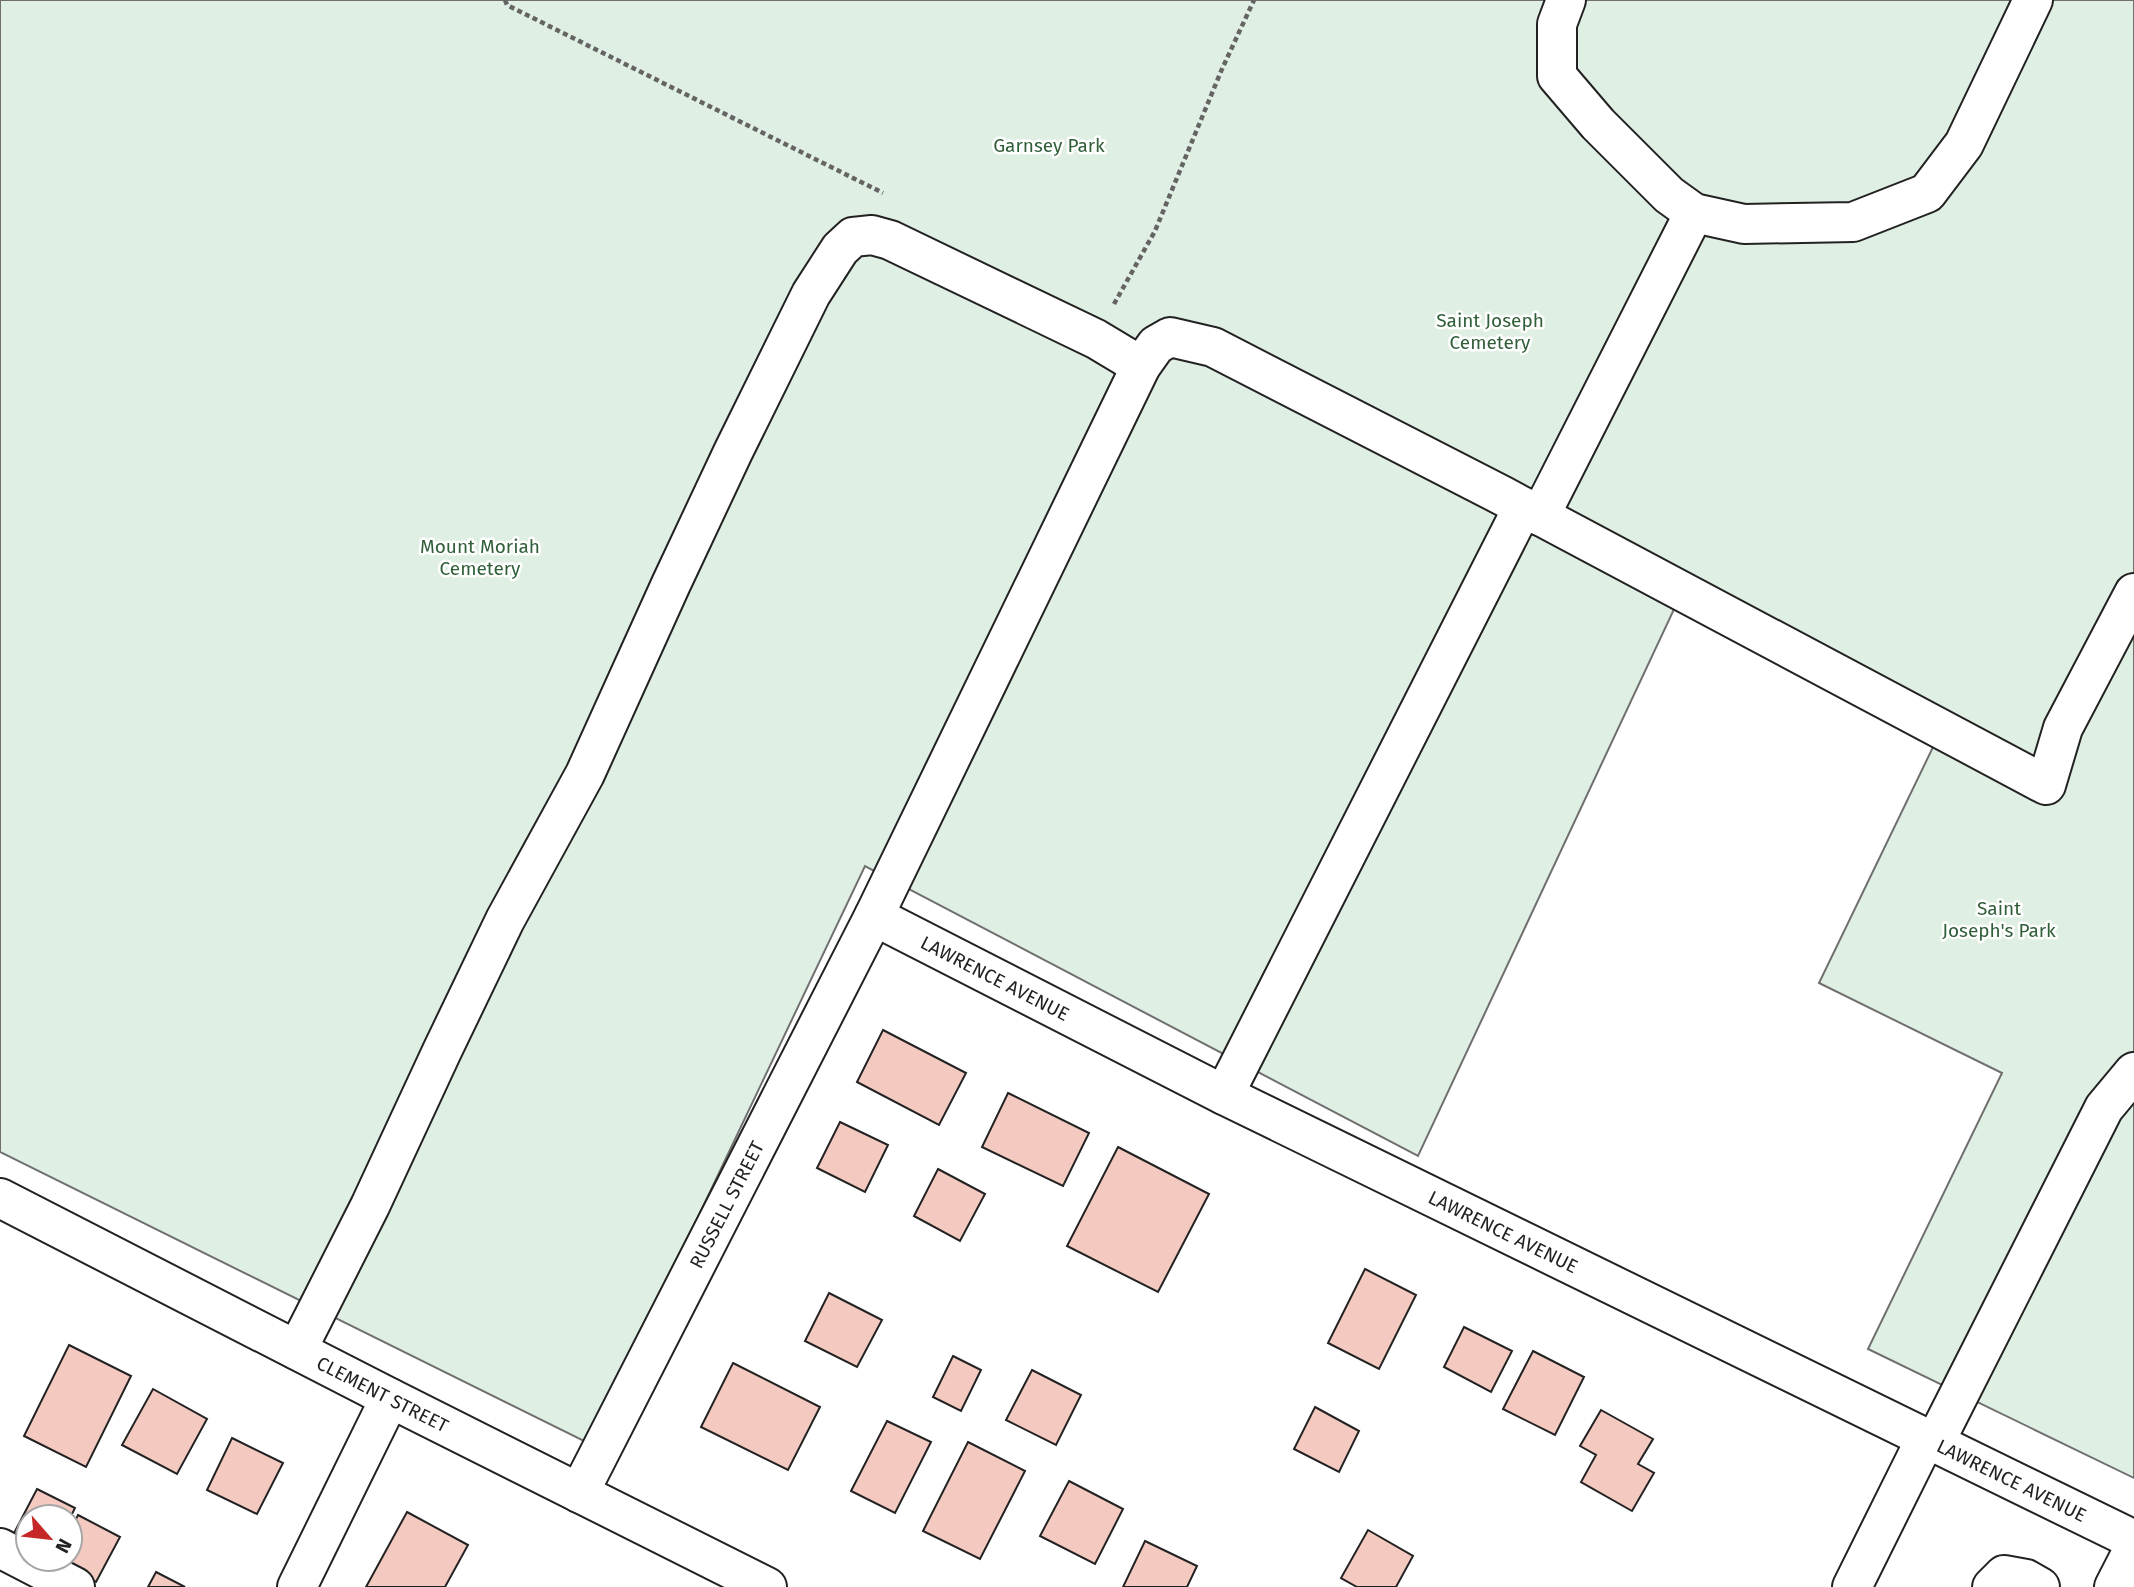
<svg xmlns="http://www.w3.org/2000/svg" width="2134" height="1587" font-family="'Fira Sans',sans-serif">
<style>
.green{fill:#e0efe3;stroke:#6f6f6f;stroke-width:2}
.building{fill:#f3c9c0;stroke:#222;stroke-width:2}
.lines{fill:none;stroke-linecap:round;stroke-linejoin:round}
.minor-casing{stroke:#222;stroke-width:42}
.path{stroke:#646464;stroke-width:4.5;stroke-dasharray:5 3.5;stroke-linecap:butt}
.minor{stroke:#fff;stroke-width:38}
.labels{text-anchor:middle;dominant-baseline:central;stroke-width:5;stroke-linejoin:round;paint-order:stroke}
.park-label{font-size:19px;fill:#2f5e38;stroke:#fff}
.street-label{font-size:19px;fill:#222;stroke:#fff}
</style>
<rect width="100%" height="100%" fill="#fff"/>
<path class="green" d="M0,0H2134V1478L1868,1349L2002,1073L1819,983L1935,743L1675,607L1418,1156L865,866L590,1444L0,1152Z"/>
<g class="building">
<path d="M883,1030L966,1073L939,1125L857,1082Z"/>
<path d="M1008,1093L1089,1133L1063,1186L982,1147Z"/>
<path d="M840,1122L888,1145L865,1192L817,1168Z"/>
<path d="M1118,1147L1209,1194L1158,1292L1067,1246Z"/>
<path d="M938,1169L985,1194L960,1241L914,1216Z"/>
<path d="M1365,1269L1416,1295L1379,1369L1328,1343Z"/>
<path d="M829,1293L882,1320L857,1367L805,1341Z"/>
<path d="M1464,1327L1512,1351L1491,1392L1444,1367Z"/>
<path d="M69,1345L131,1376L86,1467L24,1436Z"/>
<path d="M1533,1351L1584,1377L1555,1435L1503,1409Z"/>
<path d="M953,1356L981,1370L961,1411L933,1397Z"/>
<path d="M733,1363L820,1407L788,1470L701,1427Z"/>
<path d="M1032,1370L1081,1395L1056,1445L1006,1420Z"/>
<path d="M153,1389L207,1419L177,1474L122,1445Z"/>
<path d="M1315,1407L1359,1431L1339,1472L1294,1449Z"/>
<path d="M1601,1410L1653,1439L1638,1464L1654,1473L1632,1511L1581,1482L1596,1455L1580,1446Z"/>
<path d="M887,1421L931,1442L895,1513L851,1491Z"/>
<path d="M232,1438L283,1463L257,1514L207,1490Z"/>
<path d="M968,1442L1025,1471L980,1559L923,1531Z"/>
<path d="M1069,1481L1123,1509L1095,1564L1040,1536Z"/>
<path d="M37,1489L75,1508L70,1518L28,1517V1543L13,1535Z"/>
<path d="M407,1512L468,1545L445,1587H366Z"/>
<path d="M78,1515L120,1537L96,1582L55,1561L56,1559H70V1531Z"/>
<path d="M1368,1530L1413,1556L1396,1587H1357L1341,1578Z"/>
<path d="M1145,1541L1197,1566L1187,1587H1123Z"/>
<path d="M156,1572L185,1587H148Z"/>
</g>
<g class="lines">
<defs>
<g id="minor">
<path d="M1566,0L1557,24V76L1598,124L1669,195L1694,213L1744,224L1853,222L1927,193L1964,144L2033,0"/>
<path d="M1540,516L1694,213"/>
<path id="s1" d="M874,916L1224,1095L2134,1540"/>
<path d="M1224,1095L1523,507"/>
<path id="s2" d="M0,1198L390,1398L767,1587"/>
<path d="M297,1350L370,1206L442,1051L505,920L585,774L671,584L733,452L811,294L840,249L853,237L872,235L890,240L1096,339L1141,366"/>
<path d="M1935,1442L2104,1108L2134,1072"/>
<path id="s3" d="M579,1493L874,916L1141,366L1156,345L1170,337L1213,347L1503,496L2046,785L2063,728L2134,593"/>
<path d="M0,1548L75,1587"/>
<path d="M297,1587L390,1398"/>
<path d="M1852,1587L1926,1438"/>
<path d="M1992,1587L2004,1575L2026,1579L2040,1587"/>
<path d="M2114,1587L2134,1548"/>
</g>
</defs>
<use href="#minor" class="minor-casing"/>
<g class="path">
<path d="M505,0L507,5L883,193"/>
<path d="M1114,304L1155,231L1222,69L1254,0"/>
</g>
<use href="#minor" class="minor"/>
</g>
<g class="labels">
<g class="park-label">
<text x="1049" y="145">Garnsey Park</text>
<text x="1490" y="320">Saint Joseph<tspan x="1490" dy="22">Cemetery</tspan></text>
<text x="480" y="546">Mount Moriah<tspan x="480" dy="22">Cemetery</tspan></text>
<text x="1999" y="908">Saint<tspan x="1999" dy="22">Joseph's Park</tspan></text>
</g>
<g class="street-label">
<text stroke="none"><textPath href="#s1" startOffset="136">LAWRENCE AVENUE</textPath></text>
<text stroke="none"><textPath href="#s3" startOffset="324">RUSSELL STREET</textPath></text>
<text stroke="none"><textPath href="#s1" startOffset="704">LAWRENCE AVENUE</textPath></text>
<text stroke="none"><textPath href="#s2" startOffset="430">CLEMENT STREET</textPath></text>
<text stroke="none"><textPath href="#s1" startOffset="1270">LAWRENCE AVENUE</textPath></text>
</g>
</g>
<g transform="translate(49 1538) rotate(118)"><circle r="33" fill="#ffffff" stroke="#a7a7a7" stroke-width="2"/>
<path d="M0-5L12 26L0 18L-12 26Z" fill="#c62828"/>
<text y="-10" font-size="19" font-weight="bold" text-anchor="middle" fill="#222222">N</text>
</g>
</svg>
